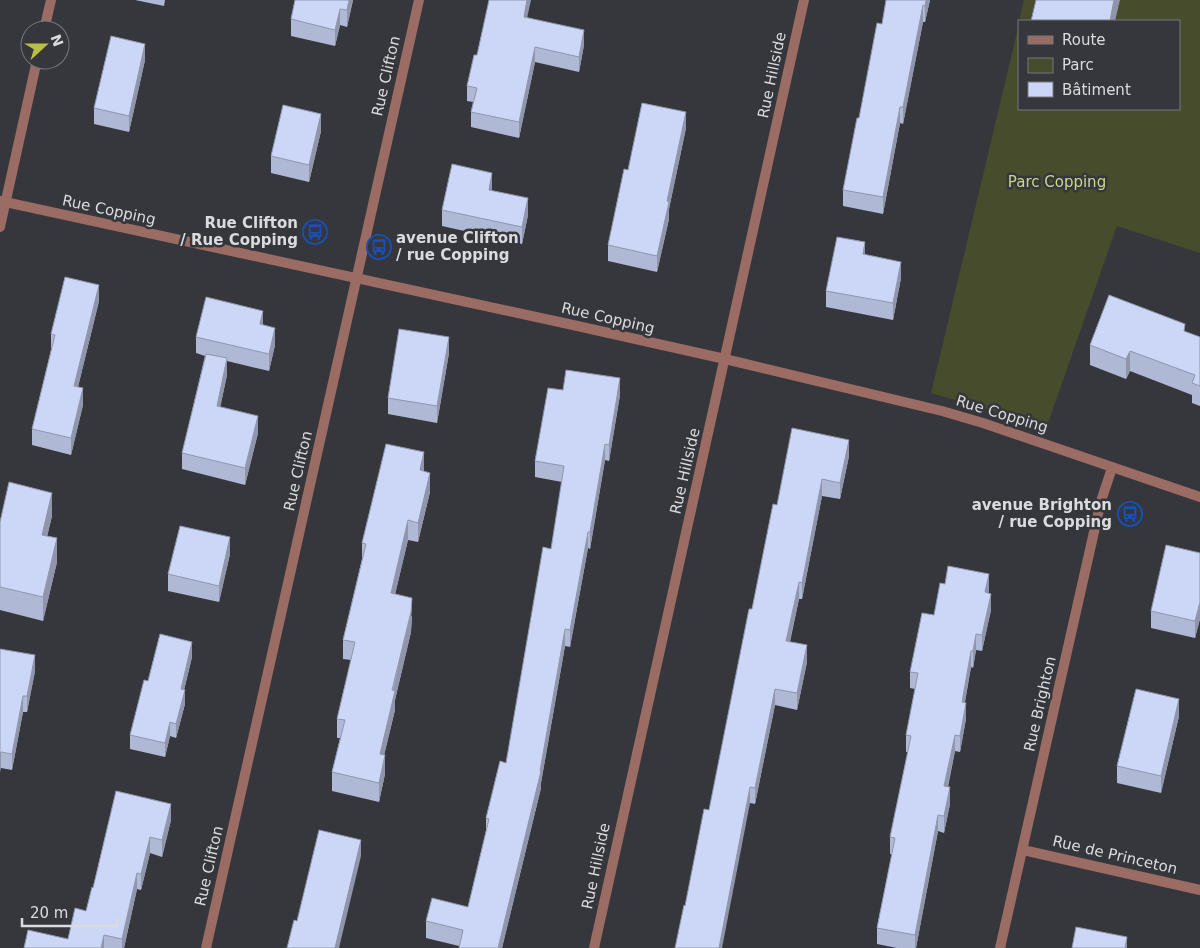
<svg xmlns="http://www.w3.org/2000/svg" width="1200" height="948" font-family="'DejaVu Sans',sans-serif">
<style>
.park{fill:#464c2c}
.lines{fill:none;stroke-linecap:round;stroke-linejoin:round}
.minor{stroke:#9a6c63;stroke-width:10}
.wall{fill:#afb8d4}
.shaded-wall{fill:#8f96ac}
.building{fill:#ccd6f6;stroke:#8f96ac}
.labels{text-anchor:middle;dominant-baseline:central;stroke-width:5;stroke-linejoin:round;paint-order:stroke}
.street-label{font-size:15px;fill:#dadbde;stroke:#35373c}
.park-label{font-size:15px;fill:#c9d887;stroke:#35373c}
.poi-label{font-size:15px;font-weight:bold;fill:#dadbde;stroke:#35373c;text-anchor:end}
</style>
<rect width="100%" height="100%" fill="#35373c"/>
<path class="park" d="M1024,0H1200V253L1117,226L1046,429L1014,417L931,393L1019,24V109H1179V21H1019Z"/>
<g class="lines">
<g class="minor">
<path d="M44,30L51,0"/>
<path d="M0,201L573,325L725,359L942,411L983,423L1200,497"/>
<path d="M0,227L37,60"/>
<path d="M1023,850L1200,890"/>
<path d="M206,948L419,0"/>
<path d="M594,948C663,632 735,316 804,0"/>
<path d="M1000,948L1101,501L1112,468"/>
</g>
</g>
<g class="wall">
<path d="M135,0H165L164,6Z"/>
<path d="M295,0H353L347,27L340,25L335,46L291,36V19Z"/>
<path d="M886,0H930L925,22H923L903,124L900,123L883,214L843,206V190L859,118L882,24Z"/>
<path d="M527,17L584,45L579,72L535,62L519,138L471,127V112L473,102L467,101V86L477,55Z"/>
<path d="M145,60L129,132L94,124V108Z"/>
<path d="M686,128L669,209V219L657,272L608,261V245L628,170Z"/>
<path d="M321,131L309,182L271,173V156Z"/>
<path d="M492,191L528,215L522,244L442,226V210Z"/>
<path d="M901,278L893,320L826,307V291Z"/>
<path d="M99,301L78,387L83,405L71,455L32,445V429L51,350V334Z"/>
<path d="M263,325L275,345L269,371L227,361V375L220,407L258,433L245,485L182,469V453L205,356L196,353V337Z"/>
<path d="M1185,332L1200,337V406L1192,403V395L1130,371L1126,379L1090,365V345Z"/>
<path d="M449,353L437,423L388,414V398Z"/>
<path d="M563,390L620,395L609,461L605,460L590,549L588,548L570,647L565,646L541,783V788L502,948H459V946L426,938V921L468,907L486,831V818L506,763L551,549L562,482L535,477V461Z"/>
<path d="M849,456L840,499L822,496L802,599H799L790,642L807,662L797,710L775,705L755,804L750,803L685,906L709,810L752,609L777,505Z"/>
<path d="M424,471L430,492L418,542L408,540L395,594L412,617L411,632L395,700V710L384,755L385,774L379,802L332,791V772L340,738H337V719L351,660L343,659V640L362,559V543Z"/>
<path d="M52,516L47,536L57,562L43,621L0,610V522Z"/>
<path d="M1200,553V619L1195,638L1151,628V611Z"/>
<path d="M230,554L219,602L168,591V574Z"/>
<path d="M989,591L988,593L991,610L982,651L976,650L973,668L971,667L965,702L966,719L960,752L955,751L948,787L950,804L944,833L938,831L916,948H897L877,944V928L892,854H890V837L908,752H906V735L915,689L910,688V672L934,615Z"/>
<path d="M0,649L35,671L27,712H23L12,770L1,768Z"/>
<path d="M192,657L184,690L185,704L176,738L170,736L165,757L130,749V735L148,681Z"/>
<path d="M1179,716L1161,793L1117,783V766Z"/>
<path d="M116,791L171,820L162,857L150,853L141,890L137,889L124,948H24L68,939L86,911L93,888Z"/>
</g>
<g class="shaded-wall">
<path d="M349,0H353L347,27V10Z"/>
<path d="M527,0H531L524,32V17Z"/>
<path d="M926,0H930L925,22V6Z"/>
<path d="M1114,0H1120L1115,21H1110Z"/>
<path d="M923,5V22L903,124V107Z"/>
<path d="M340,9V25L335,46V30Z"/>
<path d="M584,30V45L579,72V57Z"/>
<path d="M145,44V60L129,132V116Z"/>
<path d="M535,47V62L519,138V122Z"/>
<path d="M900,107V123L883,214V197Z"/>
<path d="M686,112V128L669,209V219L657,272V256L667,201Z"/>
<path d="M321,114V131L309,182V165Z"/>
<path d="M492,173V190L489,207V190Z"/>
<path d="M528,198V215L522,244V227Z"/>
<path d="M865,242V259L863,254Z"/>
<path d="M901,262V278L893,320V303Z"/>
<path d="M99,285V301L74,403V386Z"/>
<path d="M263,311V327L260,324Z"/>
<path d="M275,328V345L269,371V354Z"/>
<path d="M449,337V353L437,423V406Z"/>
<path d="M1130,351V371L1126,379V359Z"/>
<path d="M227,358V375L217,423V406Z"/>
<path d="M620,378V395L609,461V445Z"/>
<path d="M83,388V405L71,455V438Z"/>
<path d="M258,416V433L245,485V468Z"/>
<path d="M849,440V456L840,499V483Z"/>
<path d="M605,444V460L590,549V532Z"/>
<path d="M424,452V472L420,470Z"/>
<path d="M430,473V492L418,542V523Z"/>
<path d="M822,479V496L802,599V583Z"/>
<path d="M52,493V516L42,559V535Z"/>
<path d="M408,520V540L391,612V593Z"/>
<path d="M588,532V548L570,647V630Z"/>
<path d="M230,537V554L219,602V586Z"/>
<path d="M57,538V562L43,621V597Z"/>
<path d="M989,574V591L985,609V592Z"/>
<path d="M799,582V599L786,657V641Z"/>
<path d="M991,594V610L982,651V635Z"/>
<path d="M412,598L411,632L395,700V710L380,773V754Z"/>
<path d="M1200,602V619L1195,638V621Z"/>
<path d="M565,629V646L541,783V788L502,948H498L540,771Z"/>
<path d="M976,634V650L973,668V651Z"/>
<path d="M192,642V657L181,703V689Z"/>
<path d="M807,645V662L797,710V693Z"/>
<path d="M971,651V667L962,718V702Z"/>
<path d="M35,655V671L27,712V696Z"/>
<path d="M775,689V705L755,804V788Z"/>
<path d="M185,690V704L176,738V724Z"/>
<path d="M23,696V712L12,770V754Z"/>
<path d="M1179,699V716L1161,793V776Z"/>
<path d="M966,703V719L960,752V736Z"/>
<path d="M170,722V736L165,757V743Z"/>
<path d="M955,735V751L944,803V786Z"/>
<path d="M1,752V768L0,772V756Z"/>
<path d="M385,755V774L379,802V783Z"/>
<path d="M750,787V803L722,948H719Z"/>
<path d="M950,787V804L944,833V816Z"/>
<path d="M171,804V820L162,857V840Z"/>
<path d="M938,815V831L916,948H915V935Z"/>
<path d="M150,837V853L141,890V874Z"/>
<path d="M361,840V856L339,948H335Z"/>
<path d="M137,873V889L124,948H122V939Z"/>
<path d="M104,935V948H101Z"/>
<path d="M1127,937V948H1125Z"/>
</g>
<g class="building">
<path d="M295,0H349L347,10L340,9L335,30L291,19Z"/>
<path d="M489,0H527L524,17L584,30L579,57L535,47L519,122L471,112L477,88L467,86L474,55H477Z"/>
<path d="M886,0H926L925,6L923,5L903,107H900L883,197L843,190L857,118H859L877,23L882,24Z"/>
<path d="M1036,0H1114L1110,21H1031Z"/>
<path d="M111,36L145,44L129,116L94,108Z"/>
<path d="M642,103L686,112L667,201L669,202L657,256L608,245L624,169L628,170Z"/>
<path d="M283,105L321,114L309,165L271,156Z"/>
<path d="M452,164L492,173L489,190L528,198L522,227L442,210Z"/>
<path d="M837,237L865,242L863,254L901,262L893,303L826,291Z"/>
<path d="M65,277L99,285L74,386L83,388L71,438L32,429L55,335L51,334Z"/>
<path d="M1109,295L1185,324L1184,331L1200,337V386L1192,383L1195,375L1130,351L1126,359L1090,345Z"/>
<path d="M206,297L263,311L260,324L275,328L269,354L196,337Z"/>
<path d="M399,329L449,337L437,406L388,398Z"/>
<path d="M206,354L227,358L217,406L258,416L245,468L182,453Z"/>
<path d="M566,370L620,378L609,445L605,444L590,532H588L570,630L565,629L540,771H541L498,948H459L463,930L426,921L432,898L468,907L489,819L486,818L500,761L506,763L543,547L551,549L564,466L535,461L548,388L563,390Z"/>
<path d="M792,428L849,440L840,483L822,479L802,583L799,582L786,641L807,645L797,693L775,689L755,788L750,787L719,948H675L684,905L685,906L704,809L709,810L749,609H752L773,504L777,505Z"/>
<path d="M386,444L424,452L420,470L430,473L418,523L408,520L391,593L412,598L411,612L392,690L395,691L380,754L385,755L379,783L332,772L345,720L337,719L355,642L343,640L366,544L362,543Z"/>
<path d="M9,482L52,493L42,535L57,538L43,597L0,587V522Z"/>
<path d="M180,526L230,537L219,586L168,574Z"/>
<path d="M1166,545L1200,553V602L1195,621L1151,611Z"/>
<path d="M948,566L989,574L985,592L991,594L982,635L976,634L973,651H971L962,702L966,703L960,736L955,735L944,786L950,787L944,816L938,815L915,935L877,928L895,838L890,837L911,736L906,735L918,673L910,672L922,613L934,615L940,583L945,584Z"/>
<path d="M160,634L192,642L181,689L185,690L176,724L170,722L165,743L130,735L144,680L148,681Z"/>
<path d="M0,649L35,655L27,696H23L12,754L1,752L0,756Z"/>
<path d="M1136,689L1179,699L1161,776L1117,766Z"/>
<path d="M116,791L171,804L162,840L150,837L141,874L137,873L122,939L104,935L101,948H24L28,930L68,939L75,908L86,911L92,887L93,888Z"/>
<path d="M319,830L361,840L335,948H287L294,920L297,921Z"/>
<path d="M1076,927L1127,937L1125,948H1072Z"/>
</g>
<defs>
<symbol id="bus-ring" viewBox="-11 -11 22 22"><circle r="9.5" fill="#35373c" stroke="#1a4fb4" stroke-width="1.5"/><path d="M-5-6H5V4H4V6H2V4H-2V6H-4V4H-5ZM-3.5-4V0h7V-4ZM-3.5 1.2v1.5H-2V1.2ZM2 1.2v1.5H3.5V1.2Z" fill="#1a4fb4"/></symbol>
</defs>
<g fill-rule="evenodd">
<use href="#bus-ring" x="301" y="218" width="28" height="28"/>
<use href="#bus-ring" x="365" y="233" width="28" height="28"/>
<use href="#bus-ring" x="1116" y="500" width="28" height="28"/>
</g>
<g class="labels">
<g class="street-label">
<text transform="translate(772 75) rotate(-78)">Rue Hillside</text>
<text transform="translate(386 76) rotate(-77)">Rue Clifton</text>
<text transform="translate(109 210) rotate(12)">Rue Copping</text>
<text transform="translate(608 318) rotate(13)">Rue Copping</text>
<text transform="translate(1002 414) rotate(17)">Rue Copping</text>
<text transform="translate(298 471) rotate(-77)">Rue Clifton</text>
<text transform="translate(685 471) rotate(-77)">Rue Hillside</text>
<text transform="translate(1040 704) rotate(-77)">Rue Brighton</text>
<text transform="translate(1115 855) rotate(13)">Rue de Princeton</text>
<text transform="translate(209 866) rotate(-77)">Rue Clifton</text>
<text transform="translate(596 866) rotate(-78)">Rue Hillside</text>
</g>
<g class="park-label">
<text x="1057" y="182">Parc Copping</text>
</g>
<g class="poi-label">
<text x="298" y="223">Rue Clifton<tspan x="298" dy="17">/ Rue Copping</tspan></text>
<text x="396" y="238" text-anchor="start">avenue Clifton<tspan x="396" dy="17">/ rue Copping</tspan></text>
<text x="1112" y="505">avenue Brighton<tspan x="1112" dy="17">/ rue Copping</tspan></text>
</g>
</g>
<rect x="1018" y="20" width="162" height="90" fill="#35373c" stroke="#77797d"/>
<rect x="1028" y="36" width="25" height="8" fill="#9a6c63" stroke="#77797d"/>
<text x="1062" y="45" font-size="15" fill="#dadbde">Route</text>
<rect x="1028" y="58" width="25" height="15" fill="#464c2c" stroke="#77797d"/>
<text x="1062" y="70" font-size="15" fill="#dadbde">Parc</text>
<rect x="1028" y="82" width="25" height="15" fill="#ccd6f6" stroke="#77797d"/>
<text x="1062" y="95" font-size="15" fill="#dadbde">Bâtiment</text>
<g transform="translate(45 45) rotate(69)"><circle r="24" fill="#35373c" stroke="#77797d"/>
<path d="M0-4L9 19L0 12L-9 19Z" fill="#bac045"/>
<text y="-8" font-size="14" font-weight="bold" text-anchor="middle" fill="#dadbde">N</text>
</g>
<path d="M22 918v8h95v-8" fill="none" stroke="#dadbde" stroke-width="2.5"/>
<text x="30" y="918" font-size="15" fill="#dadbde" stroke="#35373c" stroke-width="4" paint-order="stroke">20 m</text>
</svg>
